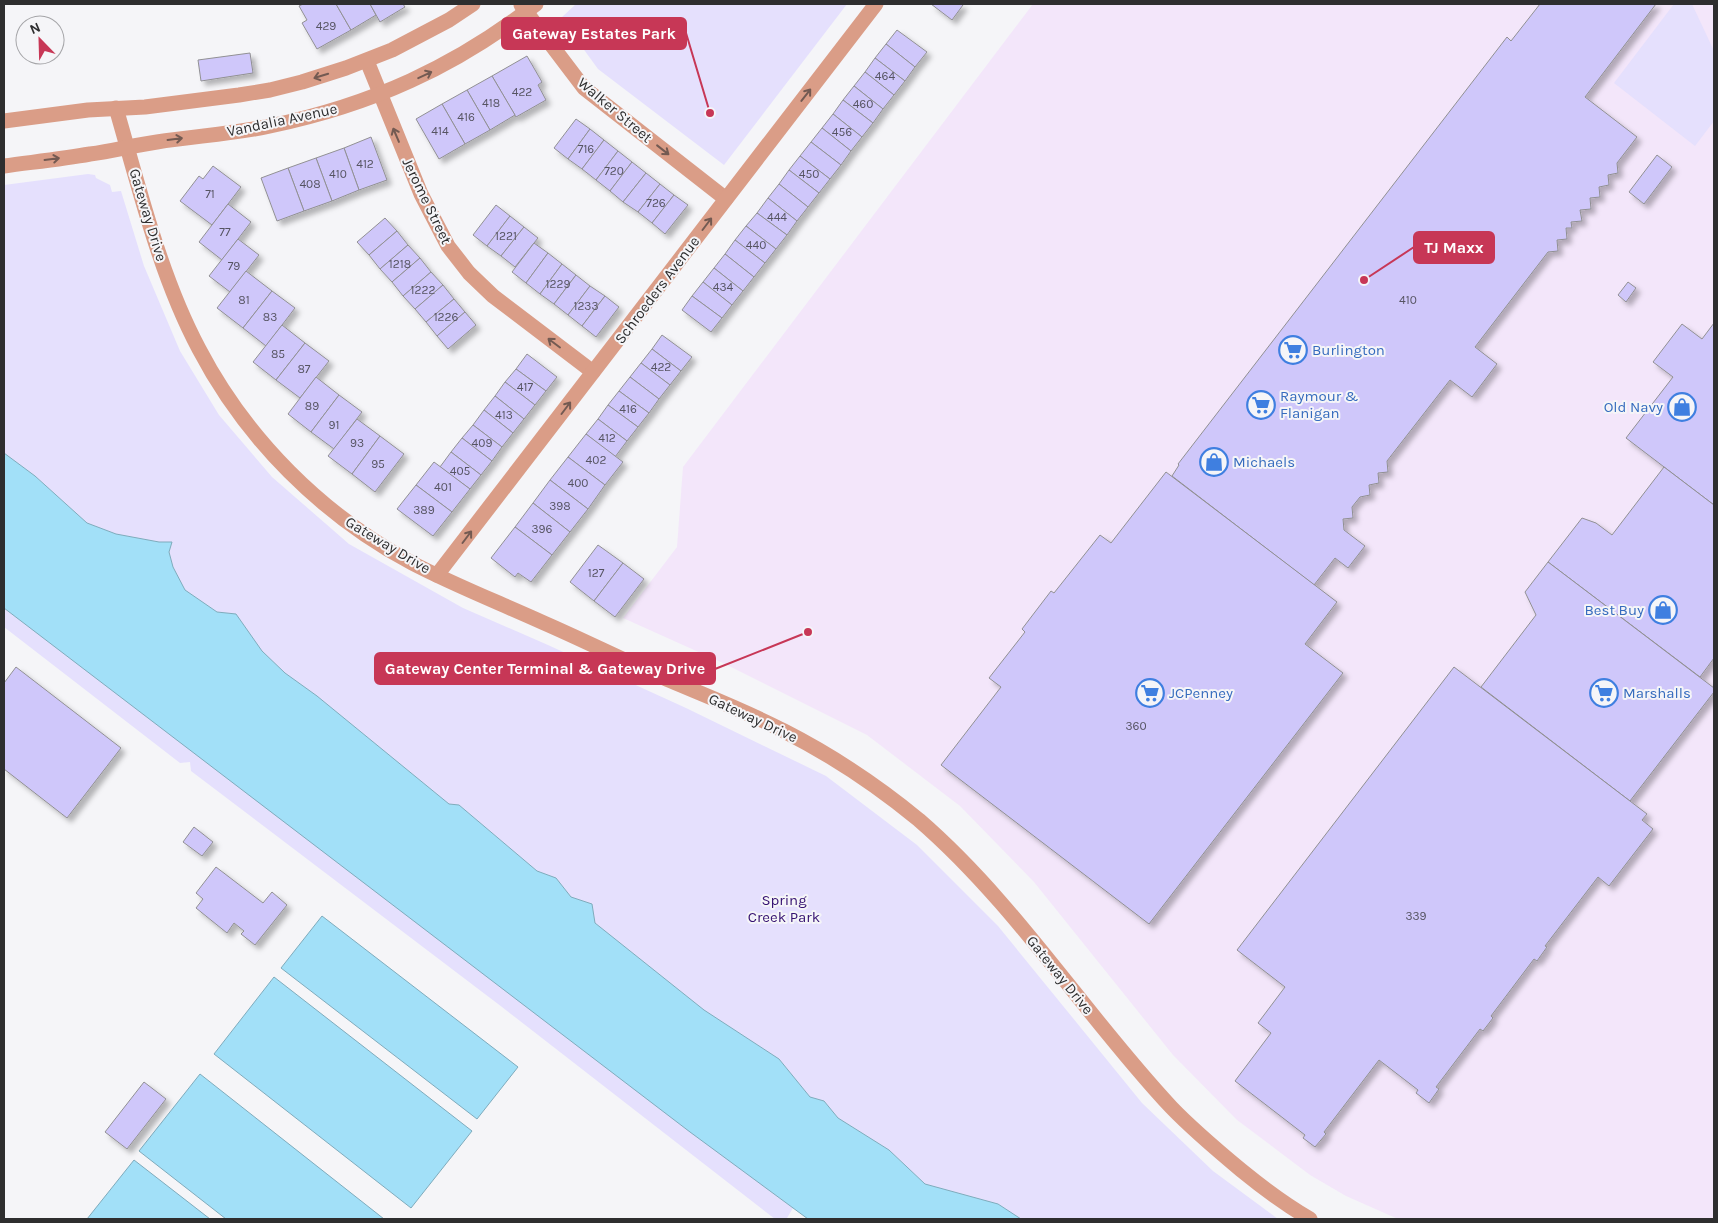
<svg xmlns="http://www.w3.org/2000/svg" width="1718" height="1223" font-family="Karla,sans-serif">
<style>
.commercial{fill:#f3e6fa}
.green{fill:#e5e0fd}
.water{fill:#a2e0f8;stroke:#7fabbc}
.building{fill:#cfc7fa;stroke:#919093;filter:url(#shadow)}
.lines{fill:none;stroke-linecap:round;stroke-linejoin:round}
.minor{stroke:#da9d87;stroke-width:15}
.oneway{stroke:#735a52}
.labels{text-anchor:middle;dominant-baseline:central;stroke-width:4;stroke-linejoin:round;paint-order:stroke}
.number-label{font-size:12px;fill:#565462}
.street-label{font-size:15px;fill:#2e2e2f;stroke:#f5f5f8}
.shop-label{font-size:15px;fill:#366cbe;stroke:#f5f5f8;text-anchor:start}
.park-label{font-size:15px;fill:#351171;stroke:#f5f5f8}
.leader{fill:none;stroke:#c73756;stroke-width:2}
.callout-dot{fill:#c73756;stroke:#f5f5f8;stroke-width:2}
.callout{fill:#c73756;stroke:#c73756;stroke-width:2}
.callout-label{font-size:16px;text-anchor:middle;font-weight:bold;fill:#fff}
</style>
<defs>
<filter id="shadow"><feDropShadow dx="4.5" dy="4.5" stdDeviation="2.5" flood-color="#0004"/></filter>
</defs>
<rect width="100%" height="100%" fill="#f5f5f8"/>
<path class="commercial" d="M1033,4H1714V1219H1398L1346,1196L1310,1175L1237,1120L1173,1055L1034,882L960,806L867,735L723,663L623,618L677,547L683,467Z"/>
<g class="green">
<path d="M576,4H847L724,165L598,69L561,18Z"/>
<path d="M1674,4H1692L1714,51V121L1695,146L1614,83Z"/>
<path d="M88,174L95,175L96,178L110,185L112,192L121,191L144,266L180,351L219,415L272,477L349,544L463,608L548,645L686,708L826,776L917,845L998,926L1142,1103L1213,1171L1278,1219H1021L998,1204L925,1184L889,1150L838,1118L824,1101L810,1097L779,1059L704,1010L595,923L592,904L571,897L556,878L537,871L459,805L449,804L317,696L285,673L262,651L236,614L217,612L185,590L173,567L169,552L172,542H159L116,534L87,523L35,476L6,455L4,453V185Z"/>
<path d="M4,608L793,1208L787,1218L789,1219H775L502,1007L191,771L190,762L180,763L4,627Z"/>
</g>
<g class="water">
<path d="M4,453L35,476L87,523L116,534L159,542H172L169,552L173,567L185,590L217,612L236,614L262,651L285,673L317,696L449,804L459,805L537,871L556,878L571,897L592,904L595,923L704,1010L779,1059L810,1097L824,1101L838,1118L889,1150L925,1184L998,1204L1021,1219H808L690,1132L4,608Z"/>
<path d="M322,916L518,1067L477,1119L281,968Z"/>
<path d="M274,977L472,1131L411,1208L214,1054Z"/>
<path d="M200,1074L384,1219H226L139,1151Z"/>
<path d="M134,1160L210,1219H87Z"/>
</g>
<g class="building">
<path d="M303,4H336L351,30L317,49L302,23L307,20L299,6Z"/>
<path d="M336,4H370L376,15L351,30Z"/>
<path d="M370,4H403L405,7L380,22Z"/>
<path d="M931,4H961L963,5L952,20Z"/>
<path d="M1540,4H1656L1585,97L1637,137L1617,163L1618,173L1608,175L1609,185L1599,187L1600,197L1590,198L1591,209L1580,210L1582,221L1571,222L1572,228H1566L1567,239L1557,240L1558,251L1548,252L1475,347L1497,364L1472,397L1450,380L1387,461L1388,472L1378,473L1379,483L1369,485L1370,495L1360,497L1352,507L1353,518L1343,519L1344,530L1365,546L1348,568L1335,558L1314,585L1172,476L1179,465L1178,464L1507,37L1511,41Z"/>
<path d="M897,30L927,52L915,67L886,44Z"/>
<path d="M886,44L915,67L905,81L875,58Z"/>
<path d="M250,53L253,73L201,81L198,60Z"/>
<path d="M527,56L542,82L538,85L546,100L516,117L492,76Z"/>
<path d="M875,58L905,81L894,95L865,72Z"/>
<path d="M865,72L894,95L883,109L854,86Z"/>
<path d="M492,76L515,115L490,130L467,90Z"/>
<path d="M854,86L883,109L873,123L843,100Z"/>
<path d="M467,90L490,130L465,144L442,104Z"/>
<path d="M843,100L873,123L862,137L833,114Z"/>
<path d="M442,104L465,144L439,159L416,119Z"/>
<path d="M833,114L862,137L851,151L822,128Z"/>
<path d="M576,119L590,129L568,159L554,148Z"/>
<path d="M822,128L851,151L841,165L811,142Z"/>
<path d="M590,129L604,140L582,169L568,159Z"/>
<path d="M371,137L387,180L359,190L344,148Z"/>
<path d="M604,140L618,151L596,180L582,169Z"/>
<path d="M811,142L841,165L830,179L800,156Z"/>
<path d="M344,148L359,190L332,201L316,158Z"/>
<path d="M618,151L632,162L610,191L596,180Z"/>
<path d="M1657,155L1672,167L1644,204L1629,192Z"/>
<path d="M800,156L830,179L819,193L789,170Z"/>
<path d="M316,158L332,201L304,211L288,168Z"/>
<path d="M632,162L646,173L623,202L610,191Z"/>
<path d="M213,166L241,187L212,225L180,201L199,176L203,179Z"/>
<path d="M288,168L304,211L277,221L261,178Z"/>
<path d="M789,170L819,193L808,207L779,184Z"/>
<path d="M646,173L660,184L638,212L623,202Z"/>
<path d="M660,184L674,195L652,223L638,212Z"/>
<path d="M779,184L808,207L797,221L768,198Z"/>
<path d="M674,195L688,205L665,234L652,223Z"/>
<path d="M768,198L797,221L787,235L757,213Z"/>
<path d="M228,204L251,222L222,260L199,242Z"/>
<path d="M496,205L510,216L487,246L473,235Z"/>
<path d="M757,213L787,235L776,249L746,226Z"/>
<path d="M510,216L524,227L501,256L487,246Z"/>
<path d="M385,218L397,231L369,255L357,242Z"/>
<path d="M746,226L776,249L765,263L735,240Z"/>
<path d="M524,227L538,238L515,267L501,256Z"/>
<path d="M397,231L408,245L380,269L369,255Z"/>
<path d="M238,239L259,255L230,292L209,276Z"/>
<path d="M735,240L765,263L754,277L725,254Z"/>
<path d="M534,243L548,253L526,283L512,272Z"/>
<path d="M408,245L420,258L392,282L380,269Z"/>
<path d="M548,253L562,264L540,294L526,283Z"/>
<path d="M725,254L754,277L743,291L714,268Z"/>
<path d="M420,258L431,272L403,296L392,282Z"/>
<path d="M562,264L576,275L554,304L540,294Z"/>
<path d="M714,268L743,291L732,305L703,282Z"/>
<path d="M246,271L272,291L243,328L217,308Z"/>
<path d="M431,272L443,285L415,309L403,296Z"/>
<path d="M576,275L590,286L568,315L554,304Z"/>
<path d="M703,282L732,305L722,318L692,296Z"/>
<path d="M1628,282L1636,288L1626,302L1618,295Z"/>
<path d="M443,285L454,299L426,322L415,309Z"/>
<path d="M590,286L605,296L582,326L568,315Z"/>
<path d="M272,291L295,308L266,346L243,328Z"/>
<path d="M605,296L619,307L596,337L582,326Z"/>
<path d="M692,296L722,318L711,332L682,310Z"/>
<path d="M454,299L465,312L437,336L426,322Z"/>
<path d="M465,312L476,325L448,349L437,336Z"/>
<path d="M1714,323V505L1626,438L1673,377L1653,362L1682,324L1702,339Z"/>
<path d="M282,325L305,343L276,380L253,362Z"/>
<path d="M662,335L692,357L681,371L652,349Z"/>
<path d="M305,343L329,361L300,398L276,380Z"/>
<path d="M652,349L681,371L670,385L641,363Z"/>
<path d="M527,354L557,377L546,391L516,369Z"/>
<path d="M641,363L670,385L659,399L630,377Z"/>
<path d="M516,369L546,391L535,405L505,382Z"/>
<path d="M316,377L339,395L311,432L288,414Z"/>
<path d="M630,377L659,399L649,413L619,391Z"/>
<path d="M505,382L535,405L524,419L495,396Z"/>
<path d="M619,391L649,413L638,427L608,405Z"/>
<path d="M339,395L362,412L334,449L311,432Z"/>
<path d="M495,396L524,419L513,433L484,410Z"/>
<path d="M608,405L638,427L627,441L598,419Z"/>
<path d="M484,410L513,433L502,447L473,425Z"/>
<path d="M357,419L380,436L352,474L328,456Z"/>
<path d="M598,419L627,441L615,457L586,434Z"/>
<path d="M473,425L502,447L492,461L462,438Z"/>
<path d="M586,434L623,462L605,485L568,457Z"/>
<path d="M380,436L404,454L375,492L352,474Z"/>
<path d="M462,438L492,461L481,475L451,452Z"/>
<path d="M451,452L481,475L470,489L440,467Z"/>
<path d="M568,457L605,485L588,509L550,480Z"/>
<path d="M434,462L470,489L452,512L416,485Z"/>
<path d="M1664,467L1714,505V658L1700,677L1548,562L1582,518L1596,523L1612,535Z"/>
<path d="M1166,472L1337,602L1305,644L1343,673L1149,924L941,765L1001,687L989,678L1025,632L1022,629L1051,591L1054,593L1100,535L1111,543Z"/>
<path d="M550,480L588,509L570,532L533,503Z"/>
<path d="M416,485L452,512L433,536L397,509Z"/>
<path d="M533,503L570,532L552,555L515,527Z"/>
<path d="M515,527L552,555L531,582L518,573L515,577L491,558Z"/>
<path d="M598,545L623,563L594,601L570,582Z"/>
<path d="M1548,562L1714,688V692L1630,801L1481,687L1536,615L1525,592Z"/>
<path d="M623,563L644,579L615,617L594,601Z"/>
<path d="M16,667L121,748L67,818L4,769V683Z"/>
<path d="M1454,667L1647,814L1642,820L1653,829L1609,886L1598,877L1545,946L1547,947L1537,961L1534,959L1491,1016L1493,1018L1483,1031L1480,1029L1436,1087L1439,1089L1429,1103L1416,1093L1418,1090L1379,1060L1324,1132L1326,1134L1315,1147L1303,1138L1305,1135L1235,1081L1271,1033L1258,1023L1285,987L1237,950Z"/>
<path d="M194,827L213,842L202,856L183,842Z"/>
<path d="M216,867L263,903L272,892L287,905L255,945L241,934L244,931L234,923L227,933L196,908L203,899L196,893Z"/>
<path d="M144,1082L166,1099L127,1149L105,1132Z"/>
</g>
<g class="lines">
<g class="minor">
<path d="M521,5L584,88L726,199"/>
<path d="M367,61L421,194L448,246L469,273L493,296L593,372"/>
<path d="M116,108C139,187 160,276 199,349C246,439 322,515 412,563C454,585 500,603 544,623C583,640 621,659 660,676C701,694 744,710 784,731C831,755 879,787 919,820C1016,904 1084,1014 1171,1107C1193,1130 1217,1150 1241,1170C1263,1188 1286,1205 1310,1219"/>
<path d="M4,121L88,110L145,107L239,95L270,90L302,82L346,68L392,50L449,20L473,4"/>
<path d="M4,166C33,162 62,159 90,154C113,151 135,145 157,142C195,136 233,134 270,126C371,105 455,67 536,4"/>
<path d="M437,575L876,4"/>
</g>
</g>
<defs><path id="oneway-shaft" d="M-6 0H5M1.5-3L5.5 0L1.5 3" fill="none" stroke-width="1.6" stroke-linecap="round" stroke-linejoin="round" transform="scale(1.25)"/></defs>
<g class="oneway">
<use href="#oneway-shaft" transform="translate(425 75) rotate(-25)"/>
<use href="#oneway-shaft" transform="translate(321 76) rotate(163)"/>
<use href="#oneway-shaft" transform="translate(806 95) rotate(-52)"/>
<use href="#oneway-shaft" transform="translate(396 135) rotate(-113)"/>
<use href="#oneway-shaft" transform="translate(175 139) rotate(-7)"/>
<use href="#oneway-shaft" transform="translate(663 150) rotate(38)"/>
<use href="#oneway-shaft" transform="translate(52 159) rotate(-7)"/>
<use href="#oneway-shaft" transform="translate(707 224) rotate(-53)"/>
<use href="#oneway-shaft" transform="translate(554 343) rotate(-143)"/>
<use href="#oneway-shaft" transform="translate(566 408) rotate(-53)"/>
<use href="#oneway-shaft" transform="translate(467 537) rotate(-53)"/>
</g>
<defs>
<symbol id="supermarket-ring" viewBox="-11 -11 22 22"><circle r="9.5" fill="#f5f5f8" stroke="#3f7fe0" stroke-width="1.5"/><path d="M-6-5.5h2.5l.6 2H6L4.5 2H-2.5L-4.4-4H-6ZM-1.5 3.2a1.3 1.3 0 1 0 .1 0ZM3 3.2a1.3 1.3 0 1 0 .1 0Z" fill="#3f7fe0"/></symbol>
<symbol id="shop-ring" viewBox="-11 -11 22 22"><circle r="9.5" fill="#f5f5f8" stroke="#3f7fe0" stroke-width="1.5"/><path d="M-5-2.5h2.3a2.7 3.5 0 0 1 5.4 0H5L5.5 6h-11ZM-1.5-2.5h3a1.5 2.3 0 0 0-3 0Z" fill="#3f7fe0"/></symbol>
</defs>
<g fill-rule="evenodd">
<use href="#supermarket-ring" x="1277" y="334" width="32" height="32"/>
<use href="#supermarket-ring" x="1245" y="389" width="32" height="32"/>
<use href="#shop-ring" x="1666" y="391" width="32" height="32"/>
<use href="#shop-ring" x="1198" y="446" width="32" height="32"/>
<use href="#shop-ring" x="1647" y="594" width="32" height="32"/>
<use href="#supermarket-ring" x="1134" y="677" width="32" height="32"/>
<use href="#supermarket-ring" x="1588" y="677" width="32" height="32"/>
</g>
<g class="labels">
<g class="number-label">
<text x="326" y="26">429</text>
<text x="885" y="76">464</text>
<text x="522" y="92">422</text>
<text x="491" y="103">418</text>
<text x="863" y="104">460</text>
<text x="466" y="117">416</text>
<text x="440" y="131">414</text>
<text x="842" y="132">456</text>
<text x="586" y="149">716</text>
<text x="365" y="164">412</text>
<text x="614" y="171">720</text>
<text x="338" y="174">410</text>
<text x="809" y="174">450</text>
<text x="310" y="184">408</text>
<text x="210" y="194">71</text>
<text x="656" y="203">726</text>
<text x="777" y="217">444</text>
<text x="225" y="232">77</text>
<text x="506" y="236">1221</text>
<text x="756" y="245">440</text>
<text x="400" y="264">1218</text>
<text x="234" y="266">79</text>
<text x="558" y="284">1229</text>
<text x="723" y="287">434</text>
<text x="423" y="290">1222</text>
<text x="244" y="300">81</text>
<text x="1408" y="300">410</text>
<text x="586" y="306">1233</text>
<text x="270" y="317">83</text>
<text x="446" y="317">1226</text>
<text x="278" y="354">85</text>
<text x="661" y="367">422</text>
<text x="304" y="369">87</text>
<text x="525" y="387">417</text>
<text x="312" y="406">89</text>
<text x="628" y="409">416</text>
<text x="504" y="415">413</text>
<text x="334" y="425">91</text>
<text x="607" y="438">412</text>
<text x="357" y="443">93</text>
<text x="482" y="443">409</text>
<text x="596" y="460">402</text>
<text x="378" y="464">95</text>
<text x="460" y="471">405</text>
<text x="578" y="483">400</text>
<text x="443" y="487">401</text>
<text x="560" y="506">398</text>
<text x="424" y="510">389</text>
<text x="542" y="529">396</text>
<text x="596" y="573">127</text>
<text x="1136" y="726">360</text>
<text x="1416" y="916">339</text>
</g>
<g class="street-label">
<text transform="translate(615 110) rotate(40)">Walker Street</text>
<text transform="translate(282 120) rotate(-12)">Vandalia Avenue</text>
<text transform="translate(427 201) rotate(64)">Jerome Street</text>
<text transform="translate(148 215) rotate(73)">Gateway Drive</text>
<text transform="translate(657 290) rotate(-53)">Schroeders Avenue</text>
<text transform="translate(388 545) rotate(31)">Gateway Drive</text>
<text transform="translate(753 718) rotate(25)">Gateway Drive</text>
<text transform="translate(1060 975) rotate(51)">Gateway Drive</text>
</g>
<g class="shop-label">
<text x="1312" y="350">Burlington</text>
<text x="1280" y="396">Raymour &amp;<tspan x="1280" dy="17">Flanigan</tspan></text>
<text x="1663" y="407" text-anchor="end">Old Navy</text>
<text x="1233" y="462">Michaels</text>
<text x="1644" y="610" text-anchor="end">Best Buy</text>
<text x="1169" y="693">JCPenney</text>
<text x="1623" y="693">Marshalls</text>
</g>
<g class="park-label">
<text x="784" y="900">Spring<tspan x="784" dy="17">Creek Park</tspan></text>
</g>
</g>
<path class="leader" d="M710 113L686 33M1364 280L1414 247M808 632L715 669"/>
<g class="callout-dot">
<circle cx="710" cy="113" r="5"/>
<circle cx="1364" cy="280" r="5"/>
<circle cx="808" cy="632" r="5"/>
</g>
<g class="callout">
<rect x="502" y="18" width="184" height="31" rx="5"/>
<rect x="1414" y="232" width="80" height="31" rx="5"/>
<rect x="375" y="653" width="340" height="31" rx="5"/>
</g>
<g class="callout-label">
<text x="594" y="39">Gateway Estates Park</text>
<text x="1454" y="253">TJ Maxx</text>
<text x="545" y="674">Gateway Center Terminal &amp; Gateway Drive</text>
</g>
<rect width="1718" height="1223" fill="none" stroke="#2e2e2f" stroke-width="10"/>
<g transform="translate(40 40) rotate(337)"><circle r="24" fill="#f5f5f8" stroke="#a5a5a8"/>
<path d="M0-4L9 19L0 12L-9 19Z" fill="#c73756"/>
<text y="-8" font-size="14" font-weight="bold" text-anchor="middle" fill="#2e2e2f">N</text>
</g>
</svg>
